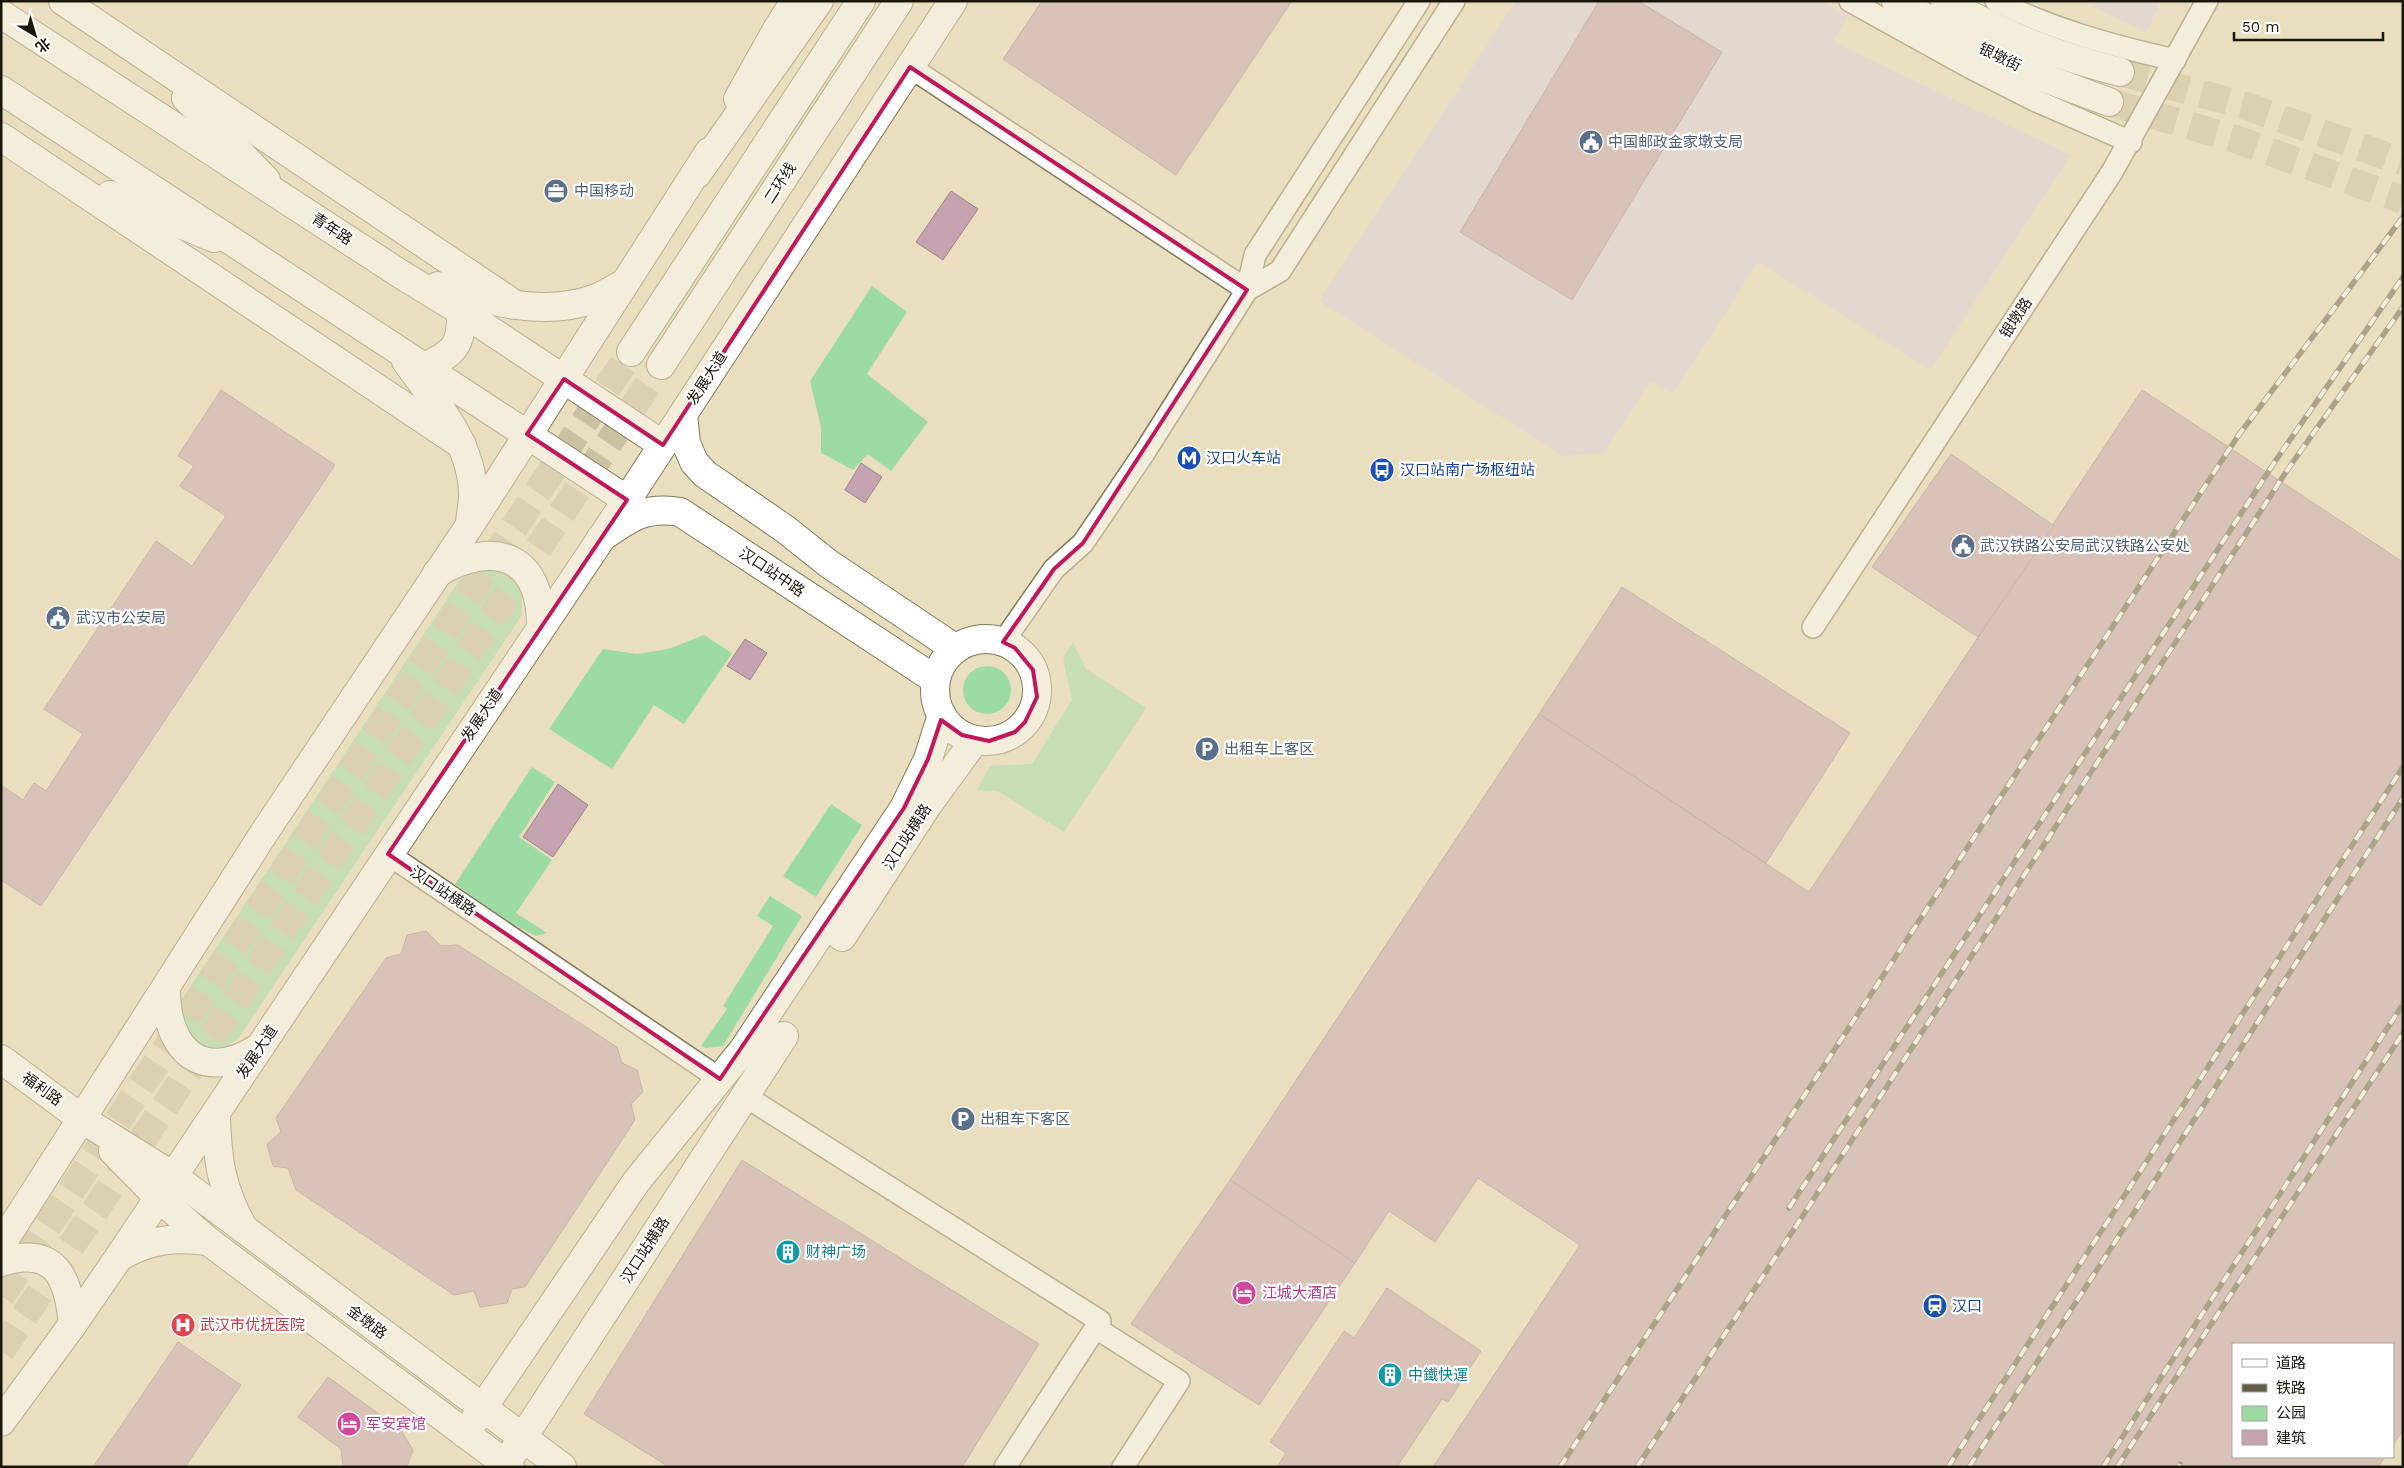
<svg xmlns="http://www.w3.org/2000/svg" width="2404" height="1468" font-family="'Work Sans','Noto Sans SC',sans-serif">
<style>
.commercial{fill:#dad1e6}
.green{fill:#9ddba5}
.building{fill:#c5a3b1;stroke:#a38290}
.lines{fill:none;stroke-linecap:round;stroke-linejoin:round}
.secondary-tunnel{stroke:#cac1a3;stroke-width:28;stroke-dasharray:28 14;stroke-linecap:butt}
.highway-tunnel{stroke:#cac1a3;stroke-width:28;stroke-dasharray:28 14;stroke-linecap:butt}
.street-casing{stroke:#82795b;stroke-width:24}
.secondary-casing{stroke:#82795b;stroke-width:30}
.primary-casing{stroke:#82795b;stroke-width:30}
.highway-casing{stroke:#82795b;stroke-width:30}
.street{stroke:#fff;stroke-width:21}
.secondary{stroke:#fff;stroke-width:28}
.primary{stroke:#fff;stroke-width:28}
.highway{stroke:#fff;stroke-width:28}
.rail-casing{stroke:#635d4a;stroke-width:5.5}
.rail{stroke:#fff;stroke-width:4;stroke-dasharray:11;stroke-linecap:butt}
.marked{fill:none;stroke:#c2185b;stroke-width:4;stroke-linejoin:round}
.labels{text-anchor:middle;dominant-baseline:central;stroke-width:4.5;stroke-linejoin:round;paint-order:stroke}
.street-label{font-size:15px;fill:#1a170b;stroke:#fff}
.service-label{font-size:15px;fill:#4e5e75;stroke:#fff;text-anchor:start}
.transit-label{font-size:15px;fill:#164399;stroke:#fff;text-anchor:start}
.culture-label{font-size:15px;fill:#0d838f;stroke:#fff;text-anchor:start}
.hotel-label{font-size:15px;fill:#b23c85;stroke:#fff;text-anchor:start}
.health-label{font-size:15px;fill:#be3a42;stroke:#fff;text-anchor:start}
</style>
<rect width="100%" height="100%" fill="#e9dfbe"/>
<g class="commercial">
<path d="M1516,1H1822L1848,15L1833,42L2071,155L1930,370L1758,262L1673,394L1650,381L1605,452L1563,456L1319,301Z"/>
<path d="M2082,1H2161L2146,32Z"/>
</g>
<g class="green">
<path d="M872,286L907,312L867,374L928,422L891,471L868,454L853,470L821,453V427L810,381Z"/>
<path d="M500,567L522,586V615L240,1036L222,1051L194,1047L178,1015L182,999L461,578L484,568Z"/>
<path d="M704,635L732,653L684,724L654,705L612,769L549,729L603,649L637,654L668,649Z"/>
<path d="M1073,642L1086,669L1146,708L1064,832L997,791L977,790L990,766L1032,764L1072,700L1063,658Z"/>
<circle cx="987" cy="690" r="24"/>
<path d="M532,767L555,782L519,837L552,860L516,913L547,933L536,936L507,921L455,884Z"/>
<path d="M831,804L862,825L816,897L783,876Z"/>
<path d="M770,896L802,916L723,1046L706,1048L701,1046L727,1009L723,1006L773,926L757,916Z"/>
</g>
<g class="building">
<path d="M1042,1H1292L1176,175L1003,59Z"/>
<path d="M1599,1H1638L1722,52L1572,300L1460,232Z"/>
<path d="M951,191L978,209L943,260L916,242Z"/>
<path d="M221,390L335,465L41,906L1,880V785L23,800L34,783L46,791L83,734L44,709L156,541L192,566L226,516L180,486L194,466L178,456Z"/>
<path d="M2142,390L2403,562V1430L2393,1445V1344H2233V1457H2385L2378,1467H1433L1580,1245L1478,1178L1435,1242L1389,1211L1355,1263L1230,1180L1539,714L1809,892Z"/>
<path d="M1951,454L2054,526L1978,637L1872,567Z"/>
<path d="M861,463L882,477L865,503L845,490Z"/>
<path d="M1622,587L1850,733L1766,863L1539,714Z"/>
<path d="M745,639L767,653L750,680L727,666Z"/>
<path d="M558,784L588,805L553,857L523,837Z"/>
<path d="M426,931L441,946L458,945L617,1047L622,1063L637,1070L643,1092L631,1104L635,1120L525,1287L512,1289L507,1303L480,1307L474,1291L454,1295L296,1190L288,1168L273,1166L267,1144L281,1132L276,1118L386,958L401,954L407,935Z"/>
<path d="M742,1160L1039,1344L962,1467H669L584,1414Z"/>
<path d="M1230,1180L1355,1263L1259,1405L1131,1324Z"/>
<path d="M1387,1288L1481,1351L1448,1402L1442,1399L1397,1467H1277L1286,1453L1270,1442L1344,1331L1354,1338Z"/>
<path d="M178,1342L241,1385L185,1467H93Z"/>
<path d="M328,1377L401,1430L413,1450L407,1467H343L341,1449L298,1417Z"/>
</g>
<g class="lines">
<g class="secondary-tunnel">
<path d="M2120,72L2243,105L2403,162"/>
<path d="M2109,102L2235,139L2403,200"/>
</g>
<g class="highway-tunnel">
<path d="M1,1296L631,352"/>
<path d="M1,1351L661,365"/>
</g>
<defs>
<g id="street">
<path d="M1850,1L1971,68L2034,100L2131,142"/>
<path d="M1996,1C2054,30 2113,46 2175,60"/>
<path d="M910,67L1247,290"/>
<path d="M1247,290L1280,271L1454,1"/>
<path d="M1813,627L2112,172L2207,1"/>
<path d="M1003,642L1054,569L1083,543L1144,453L1247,290L1255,255L1419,1"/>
<path d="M388,854L720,1079"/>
<path d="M745,1096L1100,1321L1005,1467"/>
<path d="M1096,1328L1179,1381L1123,1467"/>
</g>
<g id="secondary">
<path d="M63,1L514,304"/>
<path d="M1896,1L1991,54L2034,74L2109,102"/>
<path d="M1945,1C2005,36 2054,55 2120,72"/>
<path d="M186,98L266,180"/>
<path d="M1,137L462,445"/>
<path d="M110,195L214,238"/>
<path d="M683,415L686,443L694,462L705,474L785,529L829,564L956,649"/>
<path d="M601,538C629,518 645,506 680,512L936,680"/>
<circle cx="986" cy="690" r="51"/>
<path d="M842,937L927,806L975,740"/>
<path d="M1,1059L82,1119L173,1176L562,1467"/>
<path d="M113,1151L159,1198L208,1241L510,1467"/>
<path d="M465,1434L636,1182L743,1050L904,808L928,759L942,715"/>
<path d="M512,1454L784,1036"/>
</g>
<g id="primary">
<path d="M1,14L402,275L461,311L663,445"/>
<path d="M1,90L627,500"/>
<path d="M738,99L776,31L795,1"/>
<path d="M438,286C488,301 543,317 594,299C605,295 615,288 625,283"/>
<path d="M406,361C434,401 473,443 473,495C473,504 471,513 470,522"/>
<path d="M424,367C455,353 462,345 461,311"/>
<path d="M437,573C495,539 541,555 541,627"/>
<path d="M166,989C166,1051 202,1084 260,1047"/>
<path d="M216,1113C217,1159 221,1189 244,1229"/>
<path d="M1,1245L264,833L470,525L709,152"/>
<path d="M119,1257C151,1239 173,1237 208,1241"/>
<path d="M1,1262C56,1245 68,1277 73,1324"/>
<path d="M1,1422L73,1324L119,1257L627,500L953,1"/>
</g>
<g id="highway">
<path d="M697,174L819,1"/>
<path d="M631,352L861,1"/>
<path d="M661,365L899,1"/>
</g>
</defs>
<use href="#street" class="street-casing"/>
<use href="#secondary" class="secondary-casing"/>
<use href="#primary" class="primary-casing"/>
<use href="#highway" class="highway-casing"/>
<use href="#street" class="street"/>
<use href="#secondary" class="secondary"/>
<use href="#primary" class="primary"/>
<use href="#highway" class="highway"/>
<defs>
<g id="rail">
<path d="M1789,1208L2276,460L2403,277"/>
<path d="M1560,1467L2238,436L2403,217"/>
<path d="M1637,1467L1802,1217L2288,469L2403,307"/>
<path d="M1948,1467L2403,767"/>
<path d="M1969,1467L2403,798"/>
<path d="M2103,1467L2403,1004"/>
<path d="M2117,1467L2403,1033"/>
<path d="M2179,1467L2180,1464"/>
</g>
</defs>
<use href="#rail" class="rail-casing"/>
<use href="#rail" class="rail"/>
</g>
<path d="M0 0H2404V1468H0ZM910,67L1247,290L1083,543L1054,569L1003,642L1015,648L1033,670L1037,697L1025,722L1015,732L989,741L962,735L941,720L928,759L904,808L720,1079L388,854L627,500L527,434L564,379L663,445Z" fill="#e9dfbe" fill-opacity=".55" fill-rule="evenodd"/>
<path class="marked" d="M910,67L1247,290L1083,543L1054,569L1003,642L1015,648L1033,670L1037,697L1025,722L1015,732L989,741L962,735L941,720L928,759L904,808L720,1079L388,854L627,500L527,434L564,379L663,445Z"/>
<defs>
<symbol id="civic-disc" viewBox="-11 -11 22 22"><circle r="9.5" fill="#5c6f8a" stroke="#fff"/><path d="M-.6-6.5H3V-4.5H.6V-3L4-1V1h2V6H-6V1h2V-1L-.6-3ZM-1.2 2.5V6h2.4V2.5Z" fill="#fff"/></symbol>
<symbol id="office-disc" viewBox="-11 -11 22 22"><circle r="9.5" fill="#5c6f8a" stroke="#fff"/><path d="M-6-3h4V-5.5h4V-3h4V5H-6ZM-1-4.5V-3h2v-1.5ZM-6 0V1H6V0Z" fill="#fff"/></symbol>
<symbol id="metro-disc" viewBox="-11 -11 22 22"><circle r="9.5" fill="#1a4fb4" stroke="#fff"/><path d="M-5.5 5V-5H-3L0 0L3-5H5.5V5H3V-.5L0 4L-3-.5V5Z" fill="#fff"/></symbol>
<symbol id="bus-disc" viewBox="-11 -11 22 22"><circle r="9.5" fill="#1a4fb4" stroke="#fff"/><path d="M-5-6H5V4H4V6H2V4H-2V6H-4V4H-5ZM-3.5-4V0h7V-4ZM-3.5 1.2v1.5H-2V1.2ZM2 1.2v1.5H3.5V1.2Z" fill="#fff"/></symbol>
<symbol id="parking-disc" viewBox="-11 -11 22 22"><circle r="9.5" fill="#5c6f8a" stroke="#fff"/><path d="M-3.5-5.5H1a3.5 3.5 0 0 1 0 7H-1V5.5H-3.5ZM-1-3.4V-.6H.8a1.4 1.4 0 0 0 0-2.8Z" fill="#fff"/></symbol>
<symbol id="building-disc" viewBox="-11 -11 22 22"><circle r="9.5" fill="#0f9aa8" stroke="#fff"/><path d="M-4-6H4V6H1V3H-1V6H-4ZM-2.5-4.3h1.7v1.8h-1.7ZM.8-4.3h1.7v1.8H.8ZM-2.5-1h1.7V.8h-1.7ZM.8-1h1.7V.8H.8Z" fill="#fff"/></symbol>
<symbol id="hotel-disc" viewBox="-11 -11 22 22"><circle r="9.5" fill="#d1479c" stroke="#fff"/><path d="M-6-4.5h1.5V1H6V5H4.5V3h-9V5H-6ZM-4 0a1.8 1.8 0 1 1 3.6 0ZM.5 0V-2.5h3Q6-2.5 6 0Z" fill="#fff"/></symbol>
<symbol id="station-disc" viewBox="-11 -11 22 22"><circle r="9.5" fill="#1a4fb4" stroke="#fff"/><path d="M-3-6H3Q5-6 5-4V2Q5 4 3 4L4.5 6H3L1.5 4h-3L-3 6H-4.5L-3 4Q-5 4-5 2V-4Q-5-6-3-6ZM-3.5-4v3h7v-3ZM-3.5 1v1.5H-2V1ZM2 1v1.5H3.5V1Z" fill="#fff"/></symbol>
<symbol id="hospital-disc" viewBox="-11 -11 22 22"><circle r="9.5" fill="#e0444e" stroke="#fff"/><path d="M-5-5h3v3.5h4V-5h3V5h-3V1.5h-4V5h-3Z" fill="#fff"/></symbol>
</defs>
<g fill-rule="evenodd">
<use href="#civic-disc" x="1577" y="128" width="28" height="28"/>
<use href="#office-disc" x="542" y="177" width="28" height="28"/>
<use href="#metro-disc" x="1175" y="444" width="28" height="28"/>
<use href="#bus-disc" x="1368" y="456" width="28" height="28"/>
<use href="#civic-disc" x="1949" y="532" width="28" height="28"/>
<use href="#civic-disc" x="44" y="604" width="28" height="28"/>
<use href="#parking-disc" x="1193" y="735" width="28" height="28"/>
<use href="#parking-disc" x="949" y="1105" width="28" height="28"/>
<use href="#building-disc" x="774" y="1238" width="28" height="28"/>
<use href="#hotel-disc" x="1230" y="1279" width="28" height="28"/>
<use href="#station-disc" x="1921" y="1292" width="28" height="28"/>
<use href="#hospital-disc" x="169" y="1311" width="28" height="28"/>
<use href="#building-disc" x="1376" y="1361" width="28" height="28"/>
<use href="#hotel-disc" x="335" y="1410" width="28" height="28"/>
</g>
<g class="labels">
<g class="street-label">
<text transform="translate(2000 57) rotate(26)">银墩街</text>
<text transform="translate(780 183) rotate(-57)">二环线</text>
<text transform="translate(332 229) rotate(33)">青年路</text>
<text transform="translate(2016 318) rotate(-57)">银墩路</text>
<text transform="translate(707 378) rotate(-57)">发展大道</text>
<text transform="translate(772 572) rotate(34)">汉口站中路</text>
<text transform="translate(482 715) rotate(-56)">发展大道</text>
<text transform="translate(907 837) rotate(-57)">汉口站横路</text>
<text transform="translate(443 891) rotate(34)">汉口站横路</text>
<text transform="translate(257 1052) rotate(-56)">发展大道</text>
<text transform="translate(42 1089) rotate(36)">福利路</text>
<text transform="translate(645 1250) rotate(-57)">汉口站横路</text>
<text transform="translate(367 1322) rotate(37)">金墩路</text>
</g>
<g class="service-label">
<text x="1608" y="142">中国邮政金家墩支局</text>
<text x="574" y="191">中国移动</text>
<text x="1980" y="546">武汉铁路公安局武汉铁路公安处</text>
<text x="76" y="618">武汉市公安局</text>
<text x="1224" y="749">出租车上客区</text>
<text x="980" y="1119">出租车下客区</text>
</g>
<g class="transit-label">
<text x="1206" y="458">汉口火车站</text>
<text x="1400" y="470">汉口站南广场枢纽站</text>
<text x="1952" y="1306">汉口</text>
</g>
<g class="culture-label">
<text x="806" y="1252">财神广场</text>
<text x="1408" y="1375">中鐵快運</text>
</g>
<g class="hotel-label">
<text x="1262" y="1293">江城大酒店</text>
<text x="366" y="1424">军安宾馆</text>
</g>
<g class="health-label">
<text x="200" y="1325">武汉市优抚医院</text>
</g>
</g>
<rect width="2404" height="1468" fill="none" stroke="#1a170b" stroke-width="5"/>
<rect x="2232" y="1343" width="162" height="115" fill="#ffffff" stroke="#a3a29d"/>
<rect x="2242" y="1359" width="25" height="8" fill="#ffffff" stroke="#a3a29d"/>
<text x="2276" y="1368" font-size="15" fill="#1a170b">道路</text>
<rect x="2242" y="1384" width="25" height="8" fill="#635d4a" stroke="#a3a29d"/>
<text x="2276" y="1393" font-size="15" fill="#1a170b">铁路</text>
<rect x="2242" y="1406" width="25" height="15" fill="#9ddba5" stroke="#a3a29d"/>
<text x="2276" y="1418" font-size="15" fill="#1a170b">公园</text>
<rect x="2242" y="1430" width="25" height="15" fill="#c5a3b1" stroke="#a3a29d"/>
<text x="2276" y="1443" font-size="15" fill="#1a170b">建筑</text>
<g transform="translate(35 35) rotate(142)" stroke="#ffffff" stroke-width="4" paint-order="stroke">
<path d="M0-4L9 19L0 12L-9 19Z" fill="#1a170b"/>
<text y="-8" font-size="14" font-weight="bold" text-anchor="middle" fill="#1a170b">北</text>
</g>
<path d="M2234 32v8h149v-8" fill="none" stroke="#1a170b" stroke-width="2.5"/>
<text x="2242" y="32" font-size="15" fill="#1a170b" stroke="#ffffff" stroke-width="4" paint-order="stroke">50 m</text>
</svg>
